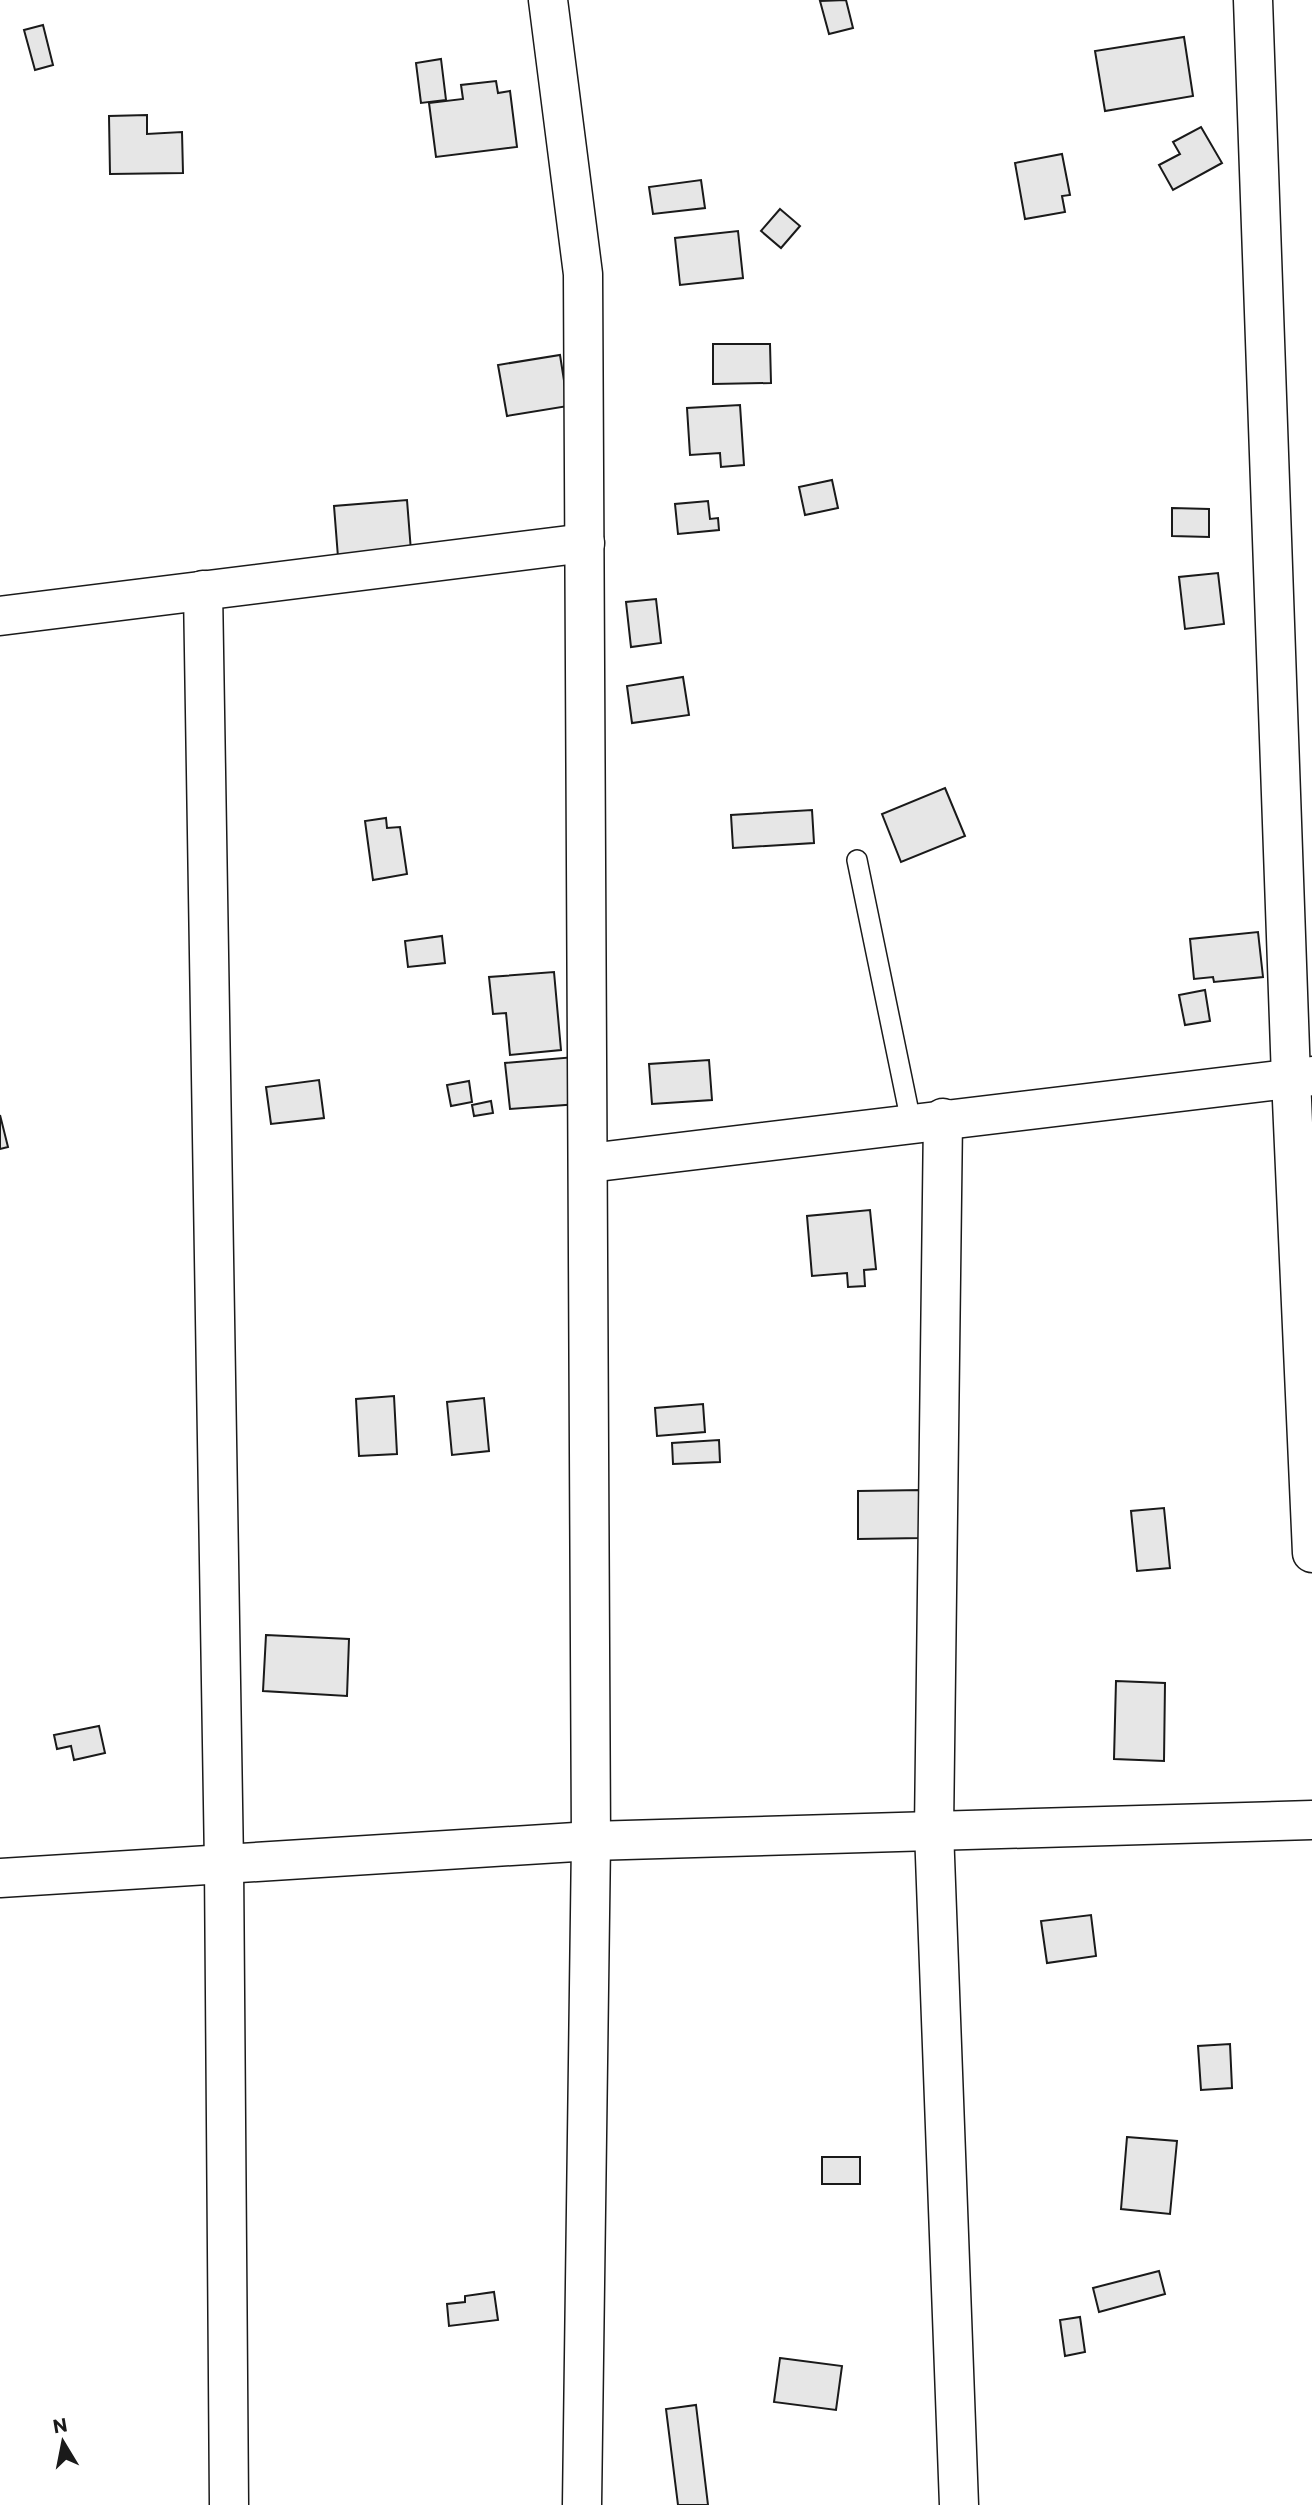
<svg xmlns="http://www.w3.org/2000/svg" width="1312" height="2505" font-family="Commissioner,sans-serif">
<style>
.building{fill:#e6e6e6;stroke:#1a1a1a;stroke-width:2}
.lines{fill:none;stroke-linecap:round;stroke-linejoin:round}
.lane-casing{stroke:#1a1a1a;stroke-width:22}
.street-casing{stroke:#1a1a1a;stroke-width:41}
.lane{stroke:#fff;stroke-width:19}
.street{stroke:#fff;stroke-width:38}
</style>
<rect width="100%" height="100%" fill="#fff"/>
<g class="building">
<path d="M846,0L853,28L829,34L820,1Z"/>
<path d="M43,25L53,65L35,70L24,30Z"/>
<path d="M1184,37L1193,96L1105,111L1095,51Z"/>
<path d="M441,59L446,100L421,103L416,63Z"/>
<path d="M496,81L498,93L510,91L517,147L436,157L429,103L463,99L461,85Z"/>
<path d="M147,115V134L182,132L183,173L110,174L109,116Z"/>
<path d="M1201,127L1222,163L1173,190L1159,165L1180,154L1173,142Z"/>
<path d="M1062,154L1070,195L1062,196L1065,212L1025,219L1015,163Z"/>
<path d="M701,180L705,208L653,214L649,187Z"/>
<path d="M780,209L800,226L781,248L761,231Z"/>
<path d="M738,231L743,278L680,285L675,238Z"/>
<path d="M713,344H770L771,383L713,384Z"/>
<path d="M560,355L568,406L507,416L498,365Z"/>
<path d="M740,405L744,465L721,467L720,453L690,455L687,408Z"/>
<path d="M832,480L838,508L805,515L799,487Z"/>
<path d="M407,500L411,551L338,557L334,506Z"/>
<path d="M708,501L710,519L718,518L719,530L678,534L675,504Z"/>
<path d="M1172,508L1209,509V537L1172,536Z"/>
<path d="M1218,573L1224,624L1185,629L1179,577Z"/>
<path d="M656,599L661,643L631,647L626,602Z"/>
<path d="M683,677L689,715L632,723L627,686Z"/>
<path d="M945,788L965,836L901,862L882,814Z"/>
<path d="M812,810L814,843L733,848L731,815Z"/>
<path d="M386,818L387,828L400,827L407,874L373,880L365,821Z"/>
<path d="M1258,932L1263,977L1214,982L1213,977L1194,979L1190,939Z"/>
<path d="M442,936L445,963L408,967L405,941Z"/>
<path d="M554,972L561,1050L510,1055L506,1013L493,1014L489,977Z"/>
<path d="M1205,990L1210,1021L1185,1025L1179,995Z"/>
<path d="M575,1057L579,1104L510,1109L505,1063Z"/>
<path d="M709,1060L712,1100L652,1104L649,1064Z"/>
<path d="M319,1080L324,1118L271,1124L266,1087Z"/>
<path d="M469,1081L472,1102L451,1106L447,1085Z"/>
<path d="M491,1101L493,1113L474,1116L472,1105Z"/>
<path d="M0,1115L8,1147L0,1149Z"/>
<path d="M870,1210L876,1269L864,1270L865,1286L848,1287L847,1273L812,1276L807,1216Z"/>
<path d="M394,1396L397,1454L359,1456L356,1399Z"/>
<path d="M484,1398L489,1451L452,1455L447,1402Z"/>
<path d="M703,1404L705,1432L657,1436L655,1408Z"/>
<path d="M719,1440L720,1462L673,1464L672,1443Z"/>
<path d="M922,1490V1538L858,1539V1491Z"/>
<path d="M1164,1508L1170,1568L1137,1571L1131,1511Z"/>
<path d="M266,1635L349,1639L347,1696L263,1691Z"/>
<path d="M1116,1681L1165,1683L1164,1761L1114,1759Z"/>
<path d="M99,1726L105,1753L74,1760L71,1746L57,1749L54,1735Z"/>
<path d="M1091,1915L1096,1956L1047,1963L1041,1921Z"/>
<path d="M1230,2044L1232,2088L1201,2090L1198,2046Z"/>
<path d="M1127,2137L1177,2141L1170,2214L1121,2209Z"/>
<rect x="822" y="2157" width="38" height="27"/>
<path d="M1159,2271L1165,2294L1099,2312L1093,2288Z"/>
<path d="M494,2292L498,2320L449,2326L447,2304L465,2302V2296Z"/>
<path d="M1080,2317L1085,2352L1065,2356L1060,2320Z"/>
<path d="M780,2358L842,2366L836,2410L774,2402Z"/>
<path d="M696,2405L708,2505H678L666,2409Z"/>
</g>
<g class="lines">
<defs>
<path id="lane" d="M857,860L911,1122"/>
<g id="street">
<path d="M548,0L583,274L591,1841L582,2505"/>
<path d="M1253,0L1291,1078L1312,1553"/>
<path d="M203,590L224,1864L229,2505"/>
<path d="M0,616L585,543"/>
<path d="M943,1118L934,1830L959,2505"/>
<path d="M589,1163L1312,1076"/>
<path d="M0,1878L591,1841L1312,1820"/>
</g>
</defs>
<use href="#lane" class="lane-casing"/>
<use href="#street" class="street-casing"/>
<use href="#lane" class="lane"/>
<use href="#street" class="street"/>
</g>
<g transform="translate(63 2442) rotate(350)" stroke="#ffffff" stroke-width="5" paint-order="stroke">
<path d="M0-5L12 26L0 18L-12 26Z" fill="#1a1a1a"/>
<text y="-10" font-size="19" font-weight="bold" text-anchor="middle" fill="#1a1a1a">N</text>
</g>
</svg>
